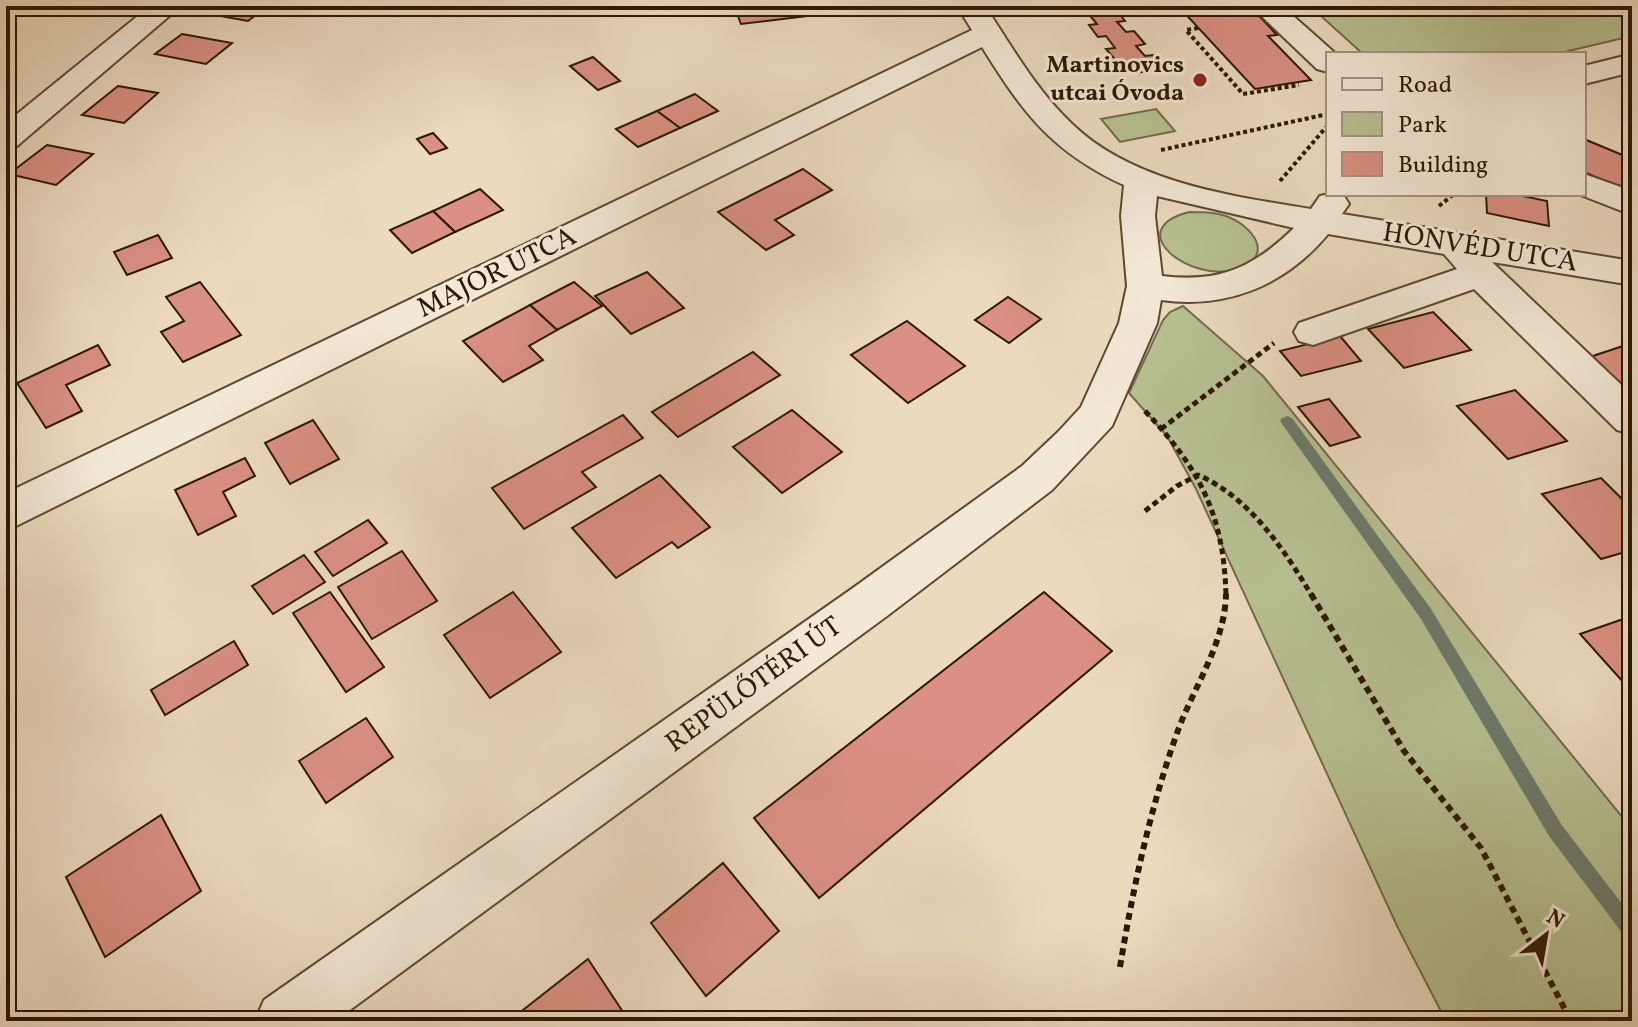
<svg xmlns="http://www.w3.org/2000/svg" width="1638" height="1027" font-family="Vollkorn,serif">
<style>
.green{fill:#b7c092;stroke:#726c4a;stroke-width:2}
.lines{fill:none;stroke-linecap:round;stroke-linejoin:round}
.stream{fill:#6d7a6b;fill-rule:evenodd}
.building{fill:#da9082;stroke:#2c1803;stroke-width:2}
.minor-casing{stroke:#5c4832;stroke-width:4}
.path-far2{stroke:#2c1803;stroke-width:4;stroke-dasharray:4 3;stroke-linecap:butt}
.path-far1{stroke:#2c1803;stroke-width:5;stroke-dasharray:6 4;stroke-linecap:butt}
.path{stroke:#2c1803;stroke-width:6;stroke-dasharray:7 5;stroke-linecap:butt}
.minor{fill:#f3e7d5;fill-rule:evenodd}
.poi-dot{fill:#8f2418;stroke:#f3e7d5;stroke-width:3}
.labels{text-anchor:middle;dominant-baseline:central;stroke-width:6;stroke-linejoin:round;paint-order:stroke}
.far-poi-label{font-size:24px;font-weight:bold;fill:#2c1803;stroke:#f3e7d5;text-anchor:end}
.street-label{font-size:28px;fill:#2c1803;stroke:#f3e7d5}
</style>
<rect width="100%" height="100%" fill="#ecdabf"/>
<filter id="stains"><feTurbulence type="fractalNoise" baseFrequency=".0025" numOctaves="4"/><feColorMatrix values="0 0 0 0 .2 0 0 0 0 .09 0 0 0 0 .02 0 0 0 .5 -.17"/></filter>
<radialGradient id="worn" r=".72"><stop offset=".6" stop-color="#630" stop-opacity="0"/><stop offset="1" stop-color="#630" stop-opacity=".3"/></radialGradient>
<g class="green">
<path d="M1310,6H1632V36L1556,54H1363Z"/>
<path d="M1156,109L1175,131L1120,142L1101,119Z"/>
<path d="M1189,212C1202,212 1214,212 1226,216C1253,226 1276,256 1237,269C1191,284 1120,230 1189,212Z"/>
<path d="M1183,306L1263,376L1632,829V1021H1446L1398,928L1196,489L1167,436L1129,393L1163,320L1170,312Z"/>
</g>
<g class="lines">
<path class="stream" d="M1287,416L1292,418L1431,609L1561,824L1632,917V941L1626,938L1549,836L1421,619L1282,424L1280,421L1282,418Z"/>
</g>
<g class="building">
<path d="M212,6H267L248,21L203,13Z"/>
<path d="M734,6H803L808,16L741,24Z"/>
<path d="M1178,6H1250L1277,35L1268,36L1311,80L1255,89Z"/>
<path d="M1115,8L1125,21L1117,22L1126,32L1134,31L1145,44L1136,46L1145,56L1153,55L1165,69L1135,73L1125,60L1117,62L1106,49L1115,48L1106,36L1098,37L1089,25L1097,24L1087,12Z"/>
<path d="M182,34L232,43L206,64L155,54Z"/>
<path d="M593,57L620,81L598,90L570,66Z"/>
<path d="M118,86L158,93L124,123L82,115Z"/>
<path d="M695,94L718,111L680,128L657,111Z"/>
<path d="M657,111L680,128L638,147L616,129Z"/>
<path d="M433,133L447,148L430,154L417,139Z"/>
<path d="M1584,139L1632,159V193L1584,172Z"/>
<path d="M47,145L93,154L56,185L9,174Z"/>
<path d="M803,169L832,190L775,220L794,235L766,250L718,212Z"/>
<path d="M480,189L503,210L455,232L433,211Z"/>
<path d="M1486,194H1513L1547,201L1549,226L1487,213Z"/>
<path d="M433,211L455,232L412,253L390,230Z"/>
<path d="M158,235L172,258L127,275L114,252Z"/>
<path d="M647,272L684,308L631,334L595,296Z"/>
<path d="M200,282L241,335L183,362L161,332L184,321L166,297Z"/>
<path d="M574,282L602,306L557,330L530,305Z"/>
<path d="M1008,297L1041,319L1009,343L975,320Z"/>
<path d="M530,305L557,330L529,346L543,360L503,382L463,341Z"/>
<path d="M1433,312L1471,350L1404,368L1368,329Z"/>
<path d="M907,321L965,366L908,403L851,355Z"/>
<path d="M1340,336L1361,361L1301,376L1280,351Z"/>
<path d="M1632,343V399L1584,359Z"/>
<path d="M98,345L110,365L66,385L82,411L46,428L17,383Z"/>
<path d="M753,352L780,375L678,437L652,412Z"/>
<path d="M1515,390L1567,441L1508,459L1457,406Z"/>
<path d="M1329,399L1360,437L1330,446L1298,407Z"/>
<path d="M792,410L842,452L782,493L733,447Z"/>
<path d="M623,415L643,438L582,472L596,487L524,529L492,488Z"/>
<path d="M313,420L339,459L290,484L265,443Z"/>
<path d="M245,458L255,476L223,492L236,516L198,535L175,490Z"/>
<path d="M660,475L710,527L678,548L672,542L616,578L572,528Z"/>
<path d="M1601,478L1632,509V550L1601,559L1542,494Z"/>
<path d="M368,520L387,543L333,576L315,552Z"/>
<path d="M402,551L437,601L372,639L338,587Z"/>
<path d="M304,555L325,582L273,614L252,586Z"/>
<path d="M330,592L384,667L346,692L293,613Z"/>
<path d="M513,592L561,652L490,698L444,635Z"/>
<path d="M1044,592L1112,651L819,898L754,818Z"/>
<path d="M1632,616V692L1580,634Z"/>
<path d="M234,641L248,665L165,715L151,690Z"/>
<path d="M366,718L393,757L326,803L299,761Z"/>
<path d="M161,815L201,891L105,957L66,877Z"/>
<path d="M723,863L779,931L706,996L651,923Z"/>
<path d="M588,959L629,1021H509Z"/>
</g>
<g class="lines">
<defs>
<g id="minor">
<path d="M150,6H181L17,146L6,149V123Z"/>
<path d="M957,6H985C1012,47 1036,90 1072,124C1133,183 1231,196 1311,209L1320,196L1329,194L1344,196L1349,204L1342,214L1632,261V285L1492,262L1632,395V434L1617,430L1474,289L1313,345L1299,341L1294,332L1299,323L1457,269L1444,254L1328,234C1285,286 1226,309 1161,300L1157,323L1112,426L1052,490L887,616L335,1021H255L264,1000L853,588L1022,466L1058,432L1081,407L1119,323L1127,286L1121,216L1124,185C1052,152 1023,113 982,47L6,531V493L972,30ZM1157,196L1294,228C1253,268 1219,283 1162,276L1155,216Z"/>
<path d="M1251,6H1282L1336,54H1328V72L1317,69Z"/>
<path d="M1632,54V72L1584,84V66Z"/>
<path d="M1584,174L1632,191V215L1578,194H1584Z"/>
</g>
</defs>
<use href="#minor" class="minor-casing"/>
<g class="path-far2">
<path d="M1198,28L1186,30L1243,94L1299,85"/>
<path d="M1161,150L1328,114"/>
<path d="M1280,181L1328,125"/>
<path d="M1439,206L1454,194"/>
</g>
<g class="path-far1">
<path d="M1145,411C1200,469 1224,515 1226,596"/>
<path d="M1161,429L1274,343"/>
<path d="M1145,511L1177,486L1198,475C1249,497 1284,549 1312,596"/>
</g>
<g class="path">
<path d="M1311,594L1404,751L1481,848L1571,1021"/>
<path d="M1120,967C1133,888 1150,809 1177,733C1193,688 1225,644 1226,594"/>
</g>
<use href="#minor" class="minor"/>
</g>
<circle class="poi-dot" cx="1200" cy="80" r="8"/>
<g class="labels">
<g class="far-poi-label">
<text x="1184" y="66">Martinovics<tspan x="1184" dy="28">utcai Óvoda</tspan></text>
</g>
<g class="street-label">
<text transform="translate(1480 248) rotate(9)">HONVÉD UTCA</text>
<text transform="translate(497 273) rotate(-26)">MAJOR UTCA</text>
<text transform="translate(754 685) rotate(-36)">REPÜLŐTÉRI ÚT</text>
</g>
</g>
<rect width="1638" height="1027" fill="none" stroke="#ecdabf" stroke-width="32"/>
<rect x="8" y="8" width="1622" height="1011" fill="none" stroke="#2c1803" stroke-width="4"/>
<rect x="16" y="16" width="1606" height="995" fill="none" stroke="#2c1803" stroke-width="2"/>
<rect x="1326" y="52" width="260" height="144" fill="#f3e7d5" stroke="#a39481" stroke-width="2"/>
<rect x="1342" y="78" width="40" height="12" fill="#f3e7d5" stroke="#a39481" stroke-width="2"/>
<text x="1398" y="92" font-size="24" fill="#2c1803">Road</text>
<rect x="1342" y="112" width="40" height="24" fill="#b7c092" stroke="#a39481" stroke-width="2"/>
<text x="1398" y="132" font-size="24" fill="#2c1803">Park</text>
<rect x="1342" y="152" width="40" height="24" fill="#da9082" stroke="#a39481" stroke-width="2"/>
<text x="1398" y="172" font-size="24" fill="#2c1803">Building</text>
<g transform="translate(1546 935) rotate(31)" stroke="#f3e7d5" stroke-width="6" paint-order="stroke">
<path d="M0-6L14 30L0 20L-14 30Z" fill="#2c1803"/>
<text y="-12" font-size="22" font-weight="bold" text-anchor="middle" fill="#2c1803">N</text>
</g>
<rect width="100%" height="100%" filter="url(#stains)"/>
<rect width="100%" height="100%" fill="url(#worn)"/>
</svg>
